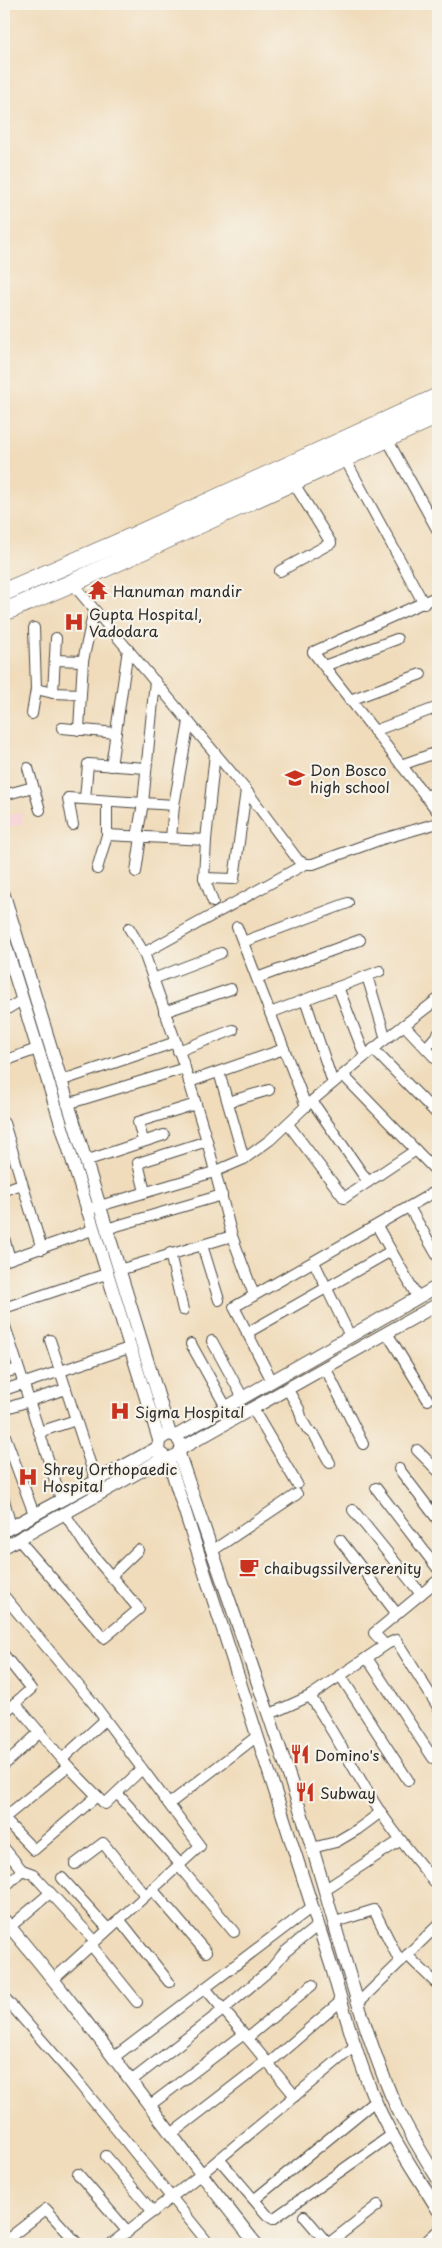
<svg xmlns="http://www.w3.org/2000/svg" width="442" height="2248" font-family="'Playpen Sans',sans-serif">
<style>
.built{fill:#f7cfd5}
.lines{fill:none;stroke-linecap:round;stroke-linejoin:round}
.minor-casing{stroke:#494641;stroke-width:12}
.tertiary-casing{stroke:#494641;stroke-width:14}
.trunk-casing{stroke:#494641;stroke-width:19}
.minor{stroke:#fff;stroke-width:10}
.tertiary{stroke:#fff;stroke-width:12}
.trunk{stroke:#fff;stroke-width:18}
.labels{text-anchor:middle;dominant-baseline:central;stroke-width:4.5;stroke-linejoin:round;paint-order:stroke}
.poi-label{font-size:15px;fill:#2b2b2b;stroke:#f7f3e8;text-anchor:start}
</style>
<rect width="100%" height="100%" fill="#f7f3e8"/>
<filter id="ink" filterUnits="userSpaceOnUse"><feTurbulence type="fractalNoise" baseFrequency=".02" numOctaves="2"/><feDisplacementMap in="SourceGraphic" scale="10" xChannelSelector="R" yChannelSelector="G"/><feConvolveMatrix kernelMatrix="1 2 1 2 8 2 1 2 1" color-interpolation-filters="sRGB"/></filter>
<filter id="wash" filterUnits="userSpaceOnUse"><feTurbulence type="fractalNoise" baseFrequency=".0096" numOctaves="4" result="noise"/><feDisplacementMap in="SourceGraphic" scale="20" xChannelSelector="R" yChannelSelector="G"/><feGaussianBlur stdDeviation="1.12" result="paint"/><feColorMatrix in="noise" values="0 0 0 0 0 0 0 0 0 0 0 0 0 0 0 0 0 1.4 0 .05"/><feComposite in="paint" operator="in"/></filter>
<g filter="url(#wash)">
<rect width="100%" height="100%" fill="#f0dcbb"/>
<path class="built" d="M22,812L23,824L9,827L6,816Z"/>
</g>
<g filter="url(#ink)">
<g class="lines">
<defs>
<g id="minor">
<path d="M387,439L438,531"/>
<path d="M345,459L424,604"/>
<path d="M280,571L331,543L293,482"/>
<path d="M72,583L246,790L298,860L305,864"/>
<path d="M438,596L313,652L438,812"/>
<path d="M34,628L36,689L53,693"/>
<path d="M56,638L53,693L81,694L83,661L94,610"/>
<path d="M55,660L83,661"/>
<path d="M324,666L397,639"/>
<path d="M350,700L421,674"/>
<path d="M32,714L36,689"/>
<path d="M62,728L116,733"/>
<path d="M79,730L81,694"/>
<path d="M374,731L438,707"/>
<path d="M401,765L438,752"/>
<path d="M111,766L128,649"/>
<path d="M28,768L40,810"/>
<path d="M4,795L33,787"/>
<path d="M425,796L438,792"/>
<path d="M85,799L88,764L146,768"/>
<path d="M73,825L68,798L174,805"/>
<path d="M107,835V801"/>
<path d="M137,837L143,803L155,681"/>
<path d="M171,838L174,805L189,722"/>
<path d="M206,840L204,878L213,902"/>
<path d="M97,869L107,835L206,840L215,753"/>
<path d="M136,872L141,837"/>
<path d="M204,878L234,879L246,790"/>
<path d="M237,927L306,1106"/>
<path d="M129,928L144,953L185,1068L207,1141L232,1236L254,1295"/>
<path d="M243,942L348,903"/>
<path d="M144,953L305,864H313L379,840L438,823"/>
<path d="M367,976L386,1039"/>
<path d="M257,978L360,940"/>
<path d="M153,979L221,953"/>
<path d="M338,987L365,1056"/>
<path d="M305,1000L333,1083"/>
<path d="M4,1011L22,1000"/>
<path d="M164,1012L231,989"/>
<path d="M270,1013L380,971"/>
<path d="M404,1025L438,1061"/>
<path d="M426,1048L438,1034"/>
<path d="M373,1049L438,1115"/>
<path d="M178,1051L233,1030"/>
<path d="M4,1061L37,1049"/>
<path d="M219,1072L244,1159"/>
<path d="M343,1075L438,1173"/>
<path d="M60,1081L176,1042"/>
<path d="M189,1082L284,1049"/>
<path d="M312,1101L368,1182"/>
<path d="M228,1102L269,1090"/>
<path d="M67,1104L185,1068"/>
<path d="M4,1123L42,1249"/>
<path d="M288,1124L344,1198L416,1150"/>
<path d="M143,1140L138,1122L196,1104"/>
<path d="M85,1161L164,1135"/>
<path d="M4,1190L22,1184"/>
<path d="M145,1192L138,1163L207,1141"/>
<path d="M409,1207L438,1257"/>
<path d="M86,1210L214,1172L244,1159L270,1140L306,1106L382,1042L438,999"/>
<path d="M377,1226L418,1298"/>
<path d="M106,1229L222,1195"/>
<path d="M4,1238L10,1259"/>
<path d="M202,1245L219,1300"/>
<path d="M170,1253L183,1310"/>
<path d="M4,1261L92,1230"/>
<path d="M314,1262L350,1336"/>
<path d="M119,1270L232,1236"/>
<path d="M4,1308L106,1274"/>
<path d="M4,1323L61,1499"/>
<path d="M247,1333L391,1251"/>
<path d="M387,1333L428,1400"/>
<path d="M50,1340L96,1481"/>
<path d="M212,1341L243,1398"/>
<path d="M191,1344L226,1407"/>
<path d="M325,1367L363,1444"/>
<path d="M4,1373L18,1369"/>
<path d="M272,1381L234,1307L438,1190"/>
<path d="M4,1390L129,1348"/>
<path d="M288,1390L299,1409L302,1420L308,1430L315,1436L330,1463"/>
<path d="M4,1409L66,1389"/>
<path d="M253,1409L297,1484"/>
<path d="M39,1432L76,1420"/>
<path d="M4,1433L34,1514"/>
<path d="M417,1450L438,1471"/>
<path d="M399,1469L438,1520"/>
<path d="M376,1488L438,1569"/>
<path d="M4,1500L11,1527"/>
<path d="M353,1510L421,1594"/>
<path d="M18,1539L104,1638L139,1609L87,1548L65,1514"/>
<path d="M340,1540L397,1614"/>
<path d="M212,1551L297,1494"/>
<path d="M111,1576L138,1550"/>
<path d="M4,1596L93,1703L200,1846L54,1979"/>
<path d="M385,1645L374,1633L438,1580"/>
<path d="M4,1655L31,1689L15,1703L68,1766L105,1804L142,1769"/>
<path d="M367,1658L433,1758"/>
<path d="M340,1675L408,1780"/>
<path d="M310,1696L387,1644L396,1640L438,1707"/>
<path d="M4,1713L15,1703"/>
<path d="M268,1715L310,1696C334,1732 354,1770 377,1807C395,1835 417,1861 438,1886"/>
<path d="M63,1758L105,1720"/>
<path d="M4,1765L40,1732"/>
<path d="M117,1793L180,1864"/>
<path d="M169,1804L256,1737"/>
<path d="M4,1818L68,1766"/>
<path d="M4,1819L34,1850L97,1796"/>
<path d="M4,1848L22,1870"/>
<path d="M312,1848L336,1842L358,1829L381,1812"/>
<path d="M75,1864L103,1843L145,1895"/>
<path d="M178,1865L234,1932"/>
<path d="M62,1878L108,1929"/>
<path d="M4,1888L22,1870L33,1874L95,1941"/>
<path d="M152,1889L206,1952"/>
<path d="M324,1890L401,1840"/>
<path d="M119,1919L169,1982"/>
<path d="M335,1922L374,1910L400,1962"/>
<path d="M10,1927L50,1893"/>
<path d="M91,1945L137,2002"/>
<path d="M407,1955L438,1985"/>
<path d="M4,1997L73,2076L209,2244"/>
<path d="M359,2002L438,1925"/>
<path d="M244,2034L205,1988L312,1907"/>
<path d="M247,2038L312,1985"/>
<path d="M113,2058L205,1988"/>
<path d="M268,2064L341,2001"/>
<path d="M131,2081L223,2010L270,1970L285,1952L317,1926"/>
<path d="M149,2106L244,2034L295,2096"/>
<path d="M170,2135L266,2061"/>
<path d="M106,2156L153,2212"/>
<path d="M219,2159L267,2215L273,2219L393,2134"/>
<path d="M78,2174L128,2232"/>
<path d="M255,2199L375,2101"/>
<path d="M304,2216L328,2244L378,2205"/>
<path d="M4,2242L46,2209L78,2244"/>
<path d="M111,2244L200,2175L356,2045"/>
</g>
<g id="tertiary">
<path d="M4,895L170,1434"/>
<path d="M4,940L159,1440L158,1452L168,1459L179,1454L182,1446L176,1436L168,1434L159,1440"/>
<path d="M176,1436L438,1286"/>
<path d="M182,1448L438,1304"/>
<path d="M179,1454C223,1585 271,1715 312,1847C337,1930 358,2015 391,2095C404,2124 421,2152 438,2179"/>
<path d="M168,1459L332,1968C344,2012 359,2065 378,2107C394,2143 418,2176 438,2210"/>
<path d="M4,1531L157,1448"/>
<path d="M4,1547L164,1458"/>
<path d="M4,1920C93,2024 170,2137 256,2244"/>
<path d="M425,2244L438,2232"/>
</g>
<g id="trunk">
<path d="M4,592L134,536L438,397"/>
<path d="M4,612L72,583L438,415"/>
</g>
</defs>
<use href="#minor" class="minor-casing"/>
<use href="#tertiary" class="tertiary-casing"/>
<use href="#trunk" class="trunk-casing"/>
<use href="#minor" class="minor"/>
<use href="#tertiary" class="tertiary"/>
<use href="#trunk" class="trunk"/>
</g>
</g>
<defs>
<symbol id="temple-bare" viewBox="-9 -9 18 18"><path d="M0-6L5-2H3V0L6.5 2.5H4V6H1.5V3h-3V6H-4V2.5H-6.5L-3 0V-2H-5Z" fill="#c8321e" stroke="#f7f3e8" stroke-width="2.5" paint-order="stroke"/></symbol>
<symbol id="hospital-bare" viewBox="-9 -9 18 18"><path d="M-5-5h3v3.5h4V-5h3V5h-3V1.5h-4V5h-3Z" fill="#c8321e" stroke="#f7f3e8" stroke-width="2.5" paint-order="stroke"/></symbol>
<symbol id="school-bare" viewBox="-9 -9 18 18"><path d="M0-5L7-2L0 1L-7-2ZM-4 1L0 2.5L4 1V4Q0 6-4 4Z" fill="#c8321e" stroke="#f7f3e8" stroke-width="2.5" paint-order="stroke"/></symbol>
<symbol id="cafe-bare" viewBox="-9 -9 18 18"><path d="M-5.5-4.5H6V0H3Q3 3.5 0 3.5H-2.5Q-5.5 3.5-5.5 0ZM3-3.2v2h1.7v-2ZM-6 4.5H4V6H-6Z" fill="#c8321e" stroke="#f7f3e8" stroke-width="2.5" paint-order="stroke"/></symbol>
<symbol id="restaurant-bare" viewBox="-9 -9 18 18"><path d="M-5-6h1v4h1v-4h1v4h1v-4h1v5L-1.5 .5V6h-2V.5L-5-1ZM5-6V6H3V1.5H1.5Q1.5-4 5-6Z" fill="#c8321e" stroke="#f7f3e8" stroke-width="2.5" paint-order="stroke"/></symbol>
</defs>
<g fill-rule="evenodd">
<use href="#temple-bare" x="84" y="576" width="28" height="28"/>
<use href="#hospital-bare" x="60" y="608" width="28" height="28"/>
<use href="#school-bare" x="281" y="764" width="28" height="28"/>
<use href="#hospital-bare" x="106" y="1397" width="28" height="28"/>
<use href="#hospital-bare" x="14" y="1463" width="28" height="28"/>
<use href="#cafe-bare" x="235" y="1553" width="28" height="28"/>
<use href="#restaurant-bare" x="286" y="1740" width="28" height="28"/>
<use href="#restaurant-bare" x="291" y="1778" width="28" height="28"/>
</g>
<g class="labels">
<g class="poi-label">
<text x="113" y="590">Hanuman mandir</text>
<text x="89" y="613">Gupta Hospital,<tspan x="89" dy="17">Vadodara</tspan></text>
<text x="310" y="769">Don Bosco<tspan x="310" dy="17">high school</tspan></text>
<text x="135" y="1411">Sigma Hospital</text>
<text x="43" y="1468">Shrey Orthopaedic<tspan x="43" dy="17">Hospital</tspan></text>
<text x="264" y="1567">chaibugssilverserenity</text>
<text x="315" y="1754">Domino's</text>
<text x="320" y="1792">Subway</text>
</g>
</g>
<rect width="442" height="2248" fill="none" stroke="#f7f3e8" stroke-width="20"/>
</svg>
